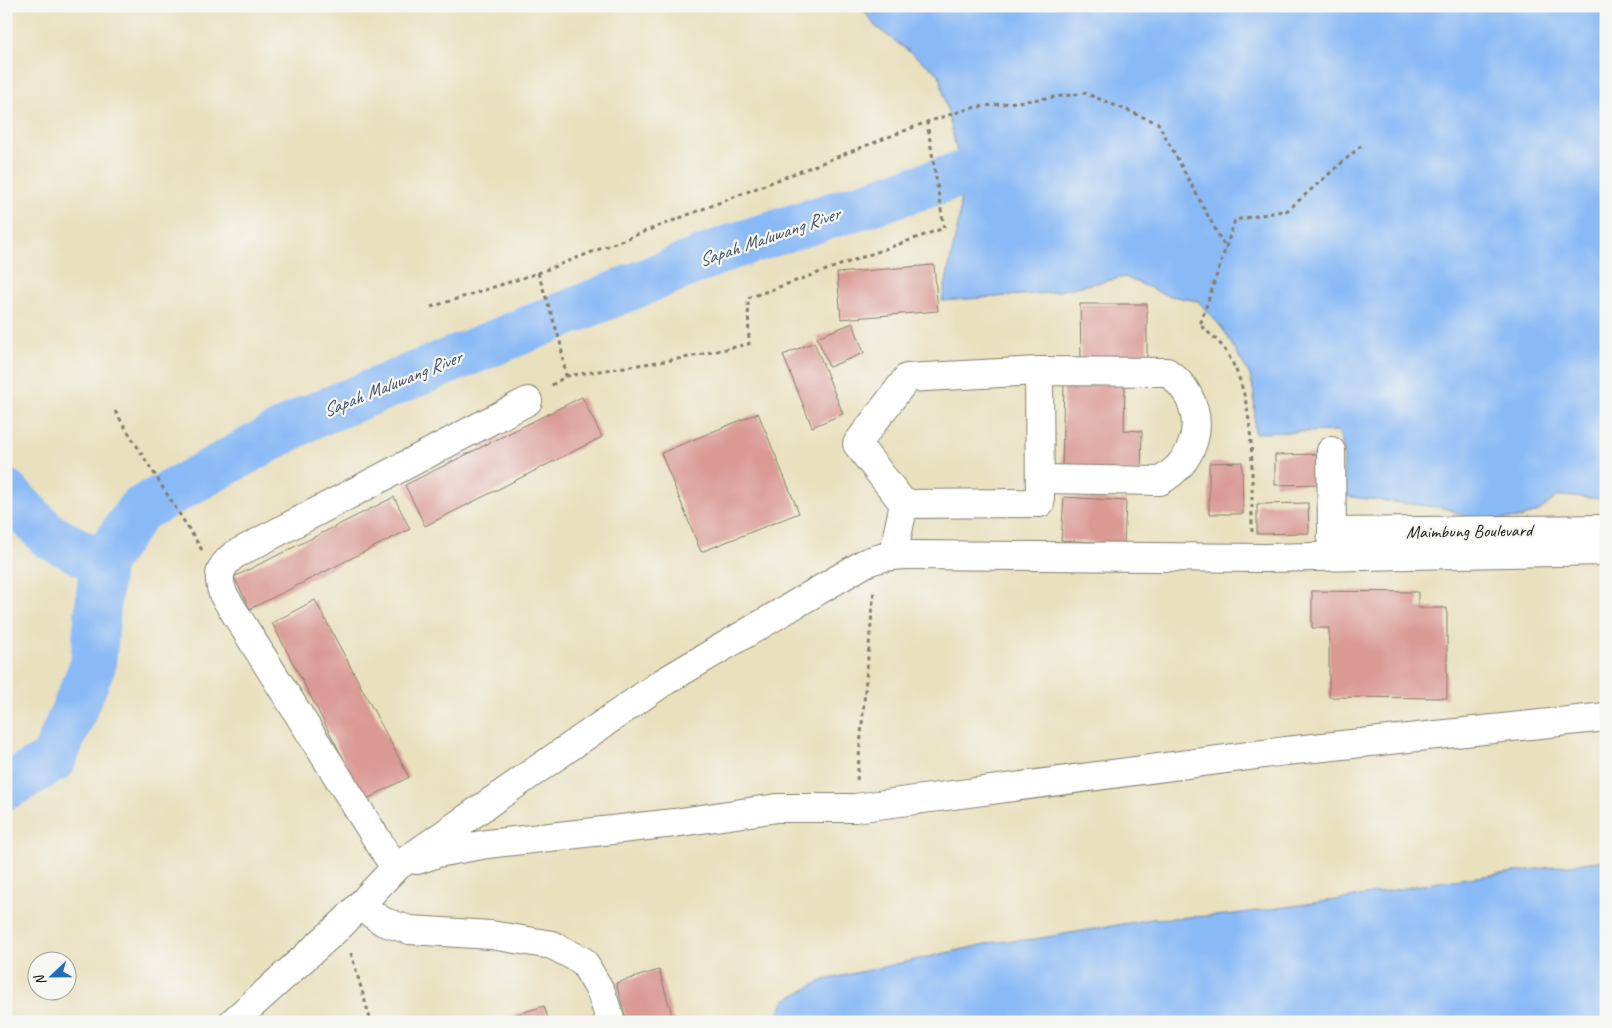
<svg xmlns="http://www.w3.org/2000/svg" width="1612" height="1028" font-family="Caveat,sans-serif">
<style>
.water{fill:#8abaf6;stroke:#536b89}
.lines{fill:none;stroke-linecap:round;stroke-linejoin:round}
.river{stroke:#8abaf6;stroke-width:46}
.building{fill:#da9a94}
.minor-casing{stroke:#827e6d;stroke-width:30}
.path{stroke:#827e6d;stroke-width:3;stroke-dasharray:4 4;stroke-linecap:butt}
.minor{stroke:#fff;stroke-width:28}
.labels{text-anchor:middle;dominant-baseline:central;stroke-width:4.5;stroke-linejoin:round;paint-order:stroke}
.street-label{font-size:18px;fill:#1c1c1c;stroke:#f6f6f2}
.water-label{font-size:19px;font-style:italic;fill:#425368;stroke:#f6f6f2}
</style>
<rect width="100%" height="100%" fill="#f6f6f2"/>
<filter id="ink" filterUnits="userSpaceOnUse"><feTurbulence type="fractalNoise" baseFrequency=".02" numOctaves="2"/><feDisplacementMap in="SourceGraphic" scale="10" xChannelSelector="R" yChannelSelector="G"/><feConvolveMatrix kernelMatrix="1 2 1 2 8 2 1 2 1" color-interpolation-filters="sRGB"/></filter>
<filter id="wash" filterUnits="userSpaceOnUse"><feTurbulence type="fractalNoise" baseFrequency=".0096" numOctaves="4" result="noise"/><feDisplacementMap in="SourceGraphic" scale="20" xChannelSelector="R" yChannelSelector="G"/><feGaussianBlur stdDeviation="1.12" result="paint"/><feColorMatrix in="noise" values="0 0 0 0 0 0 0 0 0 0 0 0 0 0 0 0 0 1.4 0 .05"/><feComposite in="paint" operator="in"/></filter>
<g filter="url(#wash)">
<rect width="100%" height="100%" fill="#e9e0be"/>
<g class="water">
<path d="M861,6H1606V499L1558,496L1539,511L1521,518L1478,521L1445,508L1343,496L1344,450L1338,431L1255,433L1254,393L1250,375L1222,328L1198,301L1166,295L1125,277L1048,293L942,301L959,219L962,174L939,74L875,26Z"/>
<path d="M1606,860V1022H775L785,1000L824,980L995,942L1035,939L1152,919L1227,915L1349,898L1438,882Z"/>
</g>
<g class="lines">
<g class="river">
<path d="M6,492L49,536L102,563"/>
<path d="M6,787L53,760L93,665L102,563L139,510L308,418L731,247L962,174"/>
</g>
</g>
<g id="blocks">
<g class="building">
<path d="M934,265L938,311L841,319L837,273Z"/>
<path d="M1080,304H1147V362L1081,363Z"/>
<path d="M853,323L864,353L829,367L817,337Z"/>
<path d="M814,342L843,414L812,427L783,355Z"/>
<path d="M1064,383L1125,385L1124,430L1142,431L1141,471L1062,469Z"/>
<path d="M582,397L602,437L425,526L405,485Z"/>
<path d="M758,413L799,513L701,552L661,453Z"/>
<path d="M1322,454L1323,484L1275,485V455Z"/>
<path d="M1242,462L1243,514H1209V463Z"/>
<path d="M394,497L410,529L250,609L234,577Z"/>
<path d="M1064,497L1126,501L1124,544L1061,540Z"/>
<path d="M1308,503L1309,533L1257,534V504Z"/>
<path d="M1312,591L1418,592V608H1447V698L1329,697V628H1312Z"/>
<path d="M315,600L409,777L365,800L272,623Z"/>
<path d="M659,970L674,1022H627L616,983Z"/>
<path d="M544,1006L549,1022H494V1021Z"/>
</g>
</g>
</g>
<g filter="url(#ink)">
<use href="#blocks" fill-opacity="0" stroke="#827e6d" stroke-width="1"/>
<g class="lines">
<defs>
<g id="minor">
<path d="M1331,451L1332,532L1331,551"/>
<path d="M904,504L857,444L907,378L1039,371L1167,372C1175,378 1183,385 1188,395C1206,429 1191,463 1160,481L1041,479"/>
<path d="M904,504L1040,503L1039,371"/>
<path d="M1332,532L1606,529"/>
<path d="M893,555L904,504"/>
<path d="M417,860L438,853L487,844L674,823L777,808H855L1286,751L1606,717"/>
<path d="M395,868L223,594C217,576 219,567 234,555L528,401"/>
<path d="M360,906L384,922L410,930L491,935L552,945L583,961L601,992L611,1022"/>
<path d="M233,1022L343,923L395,868L662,683L865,563C879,557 892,555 908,555L1265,558L1606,551"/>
</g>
</defs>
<use href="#minor" class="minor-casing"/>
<g class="path">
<path d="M538,273L560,341L566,376L549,387"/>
<path d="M431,307L538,273L927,122L971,108L1085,93L1158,123L1226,249"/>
<path d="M566,376L684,358L749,344L748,298L944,228L927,122"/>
<path d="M115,411L202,550"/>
<path d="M1252,532C1251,474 1259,395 1222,346C1216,338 1207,332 1200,325L1235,220L1288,210L1362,145"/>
<path d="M857,780L874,590"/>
<path d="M351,953L371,1022"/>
</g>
<use href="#minor" class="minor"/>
</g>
</g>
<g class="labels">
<g class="street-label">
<text transform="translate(1469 531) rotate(-1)">Maimbung Boulevard</text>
</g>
<g class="water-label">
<text transform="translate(769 237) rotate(-19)">Sapah Maluwang River</text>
<text transform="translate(392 384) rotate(-22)">Sapah Maluwang River</text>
</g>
</g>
<rect width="1612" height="1028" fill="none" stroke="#f6f6f2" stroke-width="25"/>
<g transform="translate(52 976) rotate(248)"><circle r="24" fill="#f6f6f2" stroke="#9f9f9c"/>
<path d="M0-4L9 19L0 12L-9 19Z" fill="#1f6fb2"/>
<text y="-8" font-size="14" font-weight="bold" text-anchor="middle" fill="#1c1c1c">N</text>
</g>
</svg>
